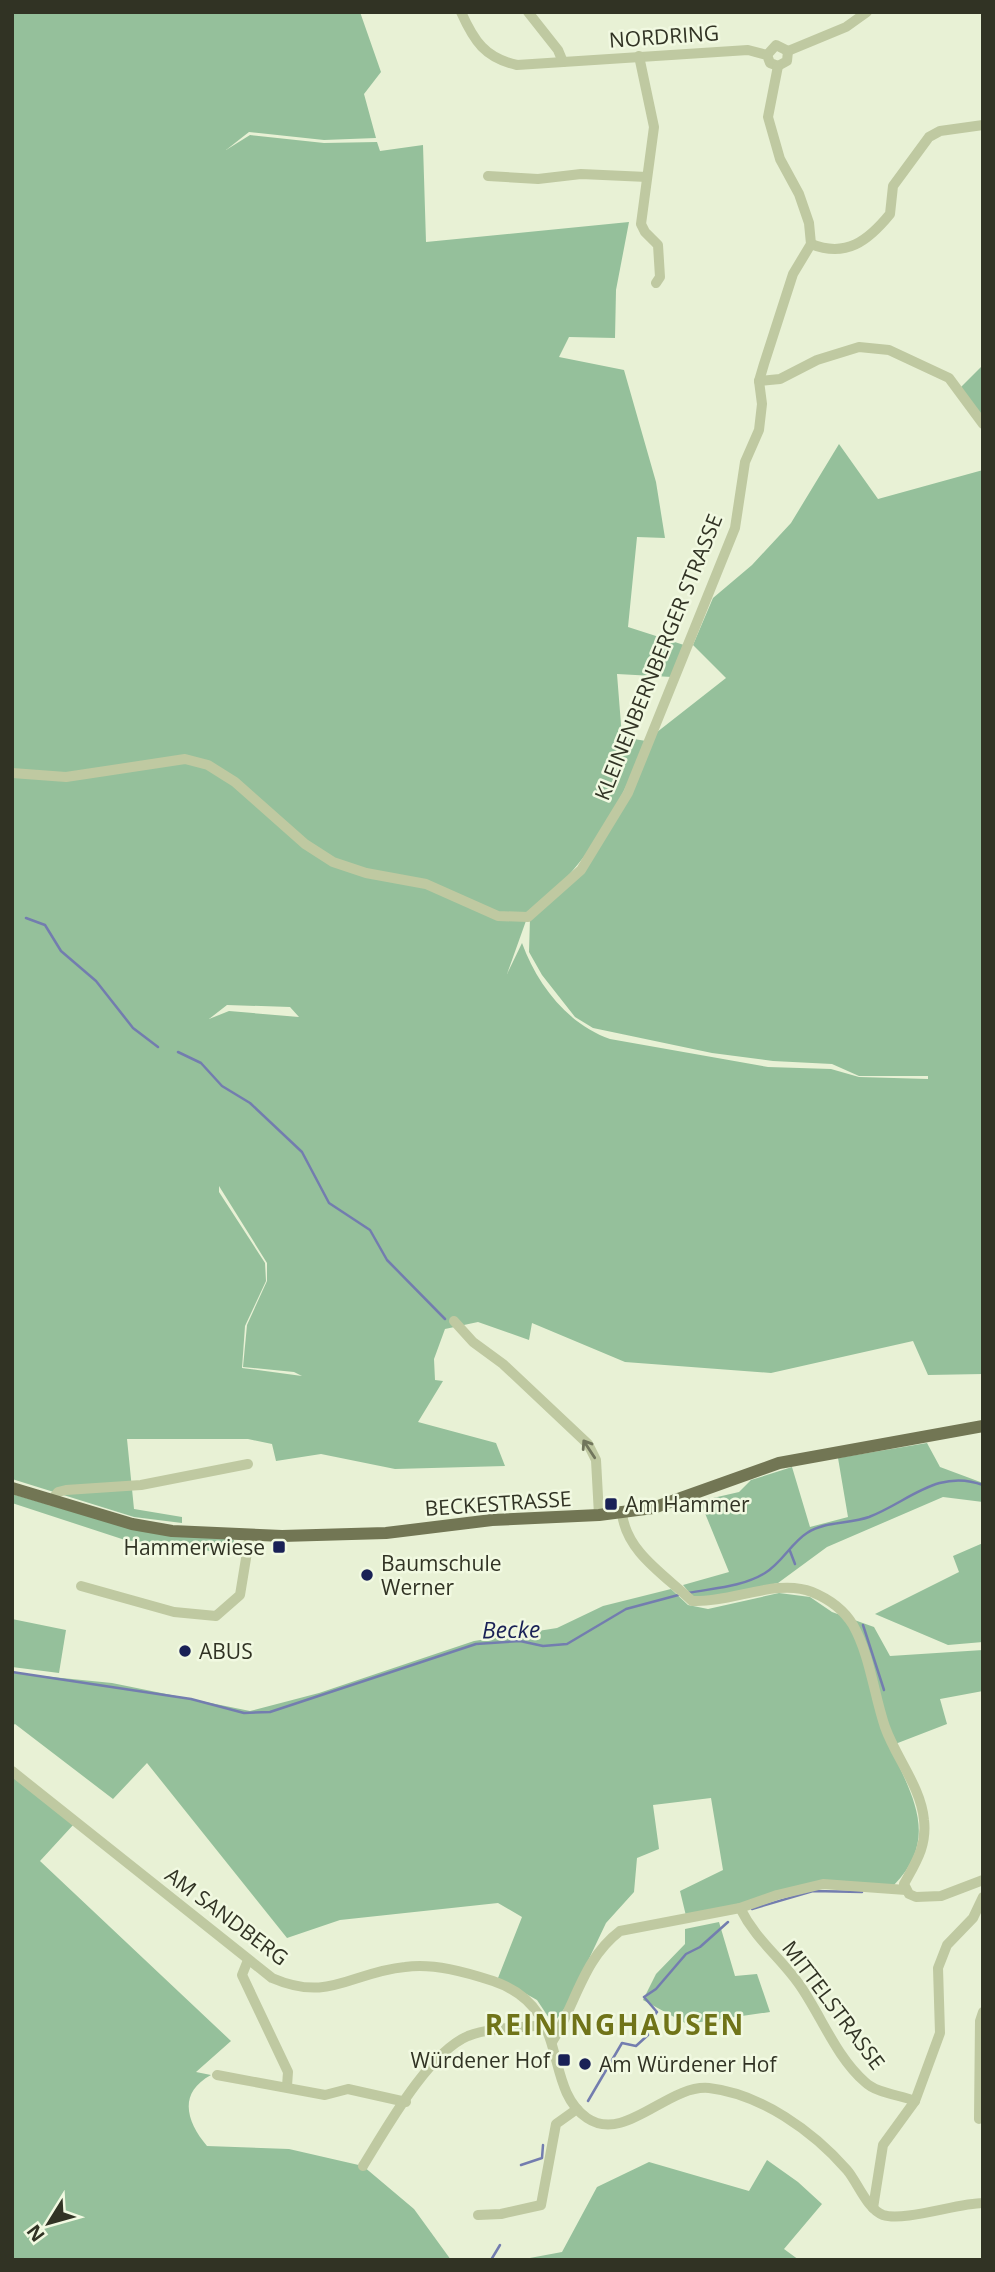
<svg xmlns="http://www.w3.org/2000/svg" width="995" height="2272" font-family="'Open Sans',sans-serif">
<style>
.green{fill:#95c09b;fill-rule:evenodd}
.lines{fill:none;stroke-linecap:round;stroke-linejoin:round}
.stream{stroke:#737daf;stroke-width:2.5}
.minor{stroke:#bfc9a1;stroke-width:10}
.major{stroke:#727654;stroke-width:12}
.oneway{stroke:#71765c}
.poi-dot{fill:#192156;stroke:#f1f9e1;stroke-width:2.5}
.labels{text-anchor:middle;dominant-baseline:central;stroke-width:5;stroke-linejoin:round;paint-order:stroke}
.street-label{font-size:21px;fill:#313324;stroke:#f1f9e1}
.poi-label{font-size:21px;fill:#313324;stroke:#f1f9e1;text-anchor:start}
.water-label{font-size:23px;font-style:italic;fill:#192156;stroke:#f1f9e1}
.district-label{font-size:28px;font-weight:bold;letter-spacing:2px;fill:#707419;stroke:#f1f9e1}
</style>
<rect width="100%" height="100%" fill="#e8f1d5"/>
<g class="green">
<path d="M12,12H360L381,72L364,94L376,138L324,140L249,132L226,150L250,135L324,143L377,142L380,151L423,145L426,242L629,222L616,290L615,338L569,337L559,357L624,370L656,482L665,538L637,537L628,627L684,645L672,677L617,674L622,737L646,741C622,799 596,852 549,895C542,901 534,913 524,914C490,918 457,896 428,882H419L498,919L527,918L507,974L522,943C537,984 567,1024 610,1039L768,1067L831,1069L859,1077L928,1079V1076H859L832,1064L773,1061L712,1053L593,1028L575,1017L542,975L529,952L530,918L583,872L630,793L652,736L726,678L693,645L713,598L752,565L791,523L839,444L878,499L983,470V1374L928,1375L913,1341L771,1373L625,1362L532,1323L529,1340L478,1322L445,1329L434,1359L435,1380L443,1381L418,1422L496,1443L505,1466L395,1469L321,1454L276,1461L272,1444L248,1439H127L134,1509L182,1517V1523L134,1517L12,1479ZM227,1005L290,1007L299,1017L229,1011L209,1019ZM219,1186L267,1263V1281L247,1325L243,1367L294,1372L302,1376L242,1368L245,1326L266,1281L265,1263L219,1192Z"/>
<path d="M983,365V422L959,389Z"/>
<path d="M927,1443L940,1467L983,1483V1502L943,1497L827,1547L778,1583L711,1598H694L683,1585L729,1572L700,1501L739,1492L751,1480L792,1467L810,1527L848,1517L838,1458Z"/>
<path d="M12,1494L132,1529L234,1540L233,1554L125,1540L12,1503Z"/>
<path d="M983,1543V1642L948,1645L875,1614L959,1572L953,1556Z"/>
<path d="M671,1589L688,1605L708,1609L779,1593L810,1597L832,1612L874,1627L890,1656L983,1650V1691L940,1699L947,1724L890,1746C912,1796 940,1838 894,1885L822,1884L687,1920L680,1891L723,1870L711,1798L653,1805L659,1849L637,1858L634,1892L606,1923L567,2005L553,2024L537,2000L498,1978L522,1917L498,1903L340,1920L287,1938L147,1763L113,1799L15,1724L12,1726V1673L112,1683L250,1711L319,1693L474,1641L557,1628L603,1606Z"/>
<path d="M12,1619L66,1630L59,1673L12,1667Z"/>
<path d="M12,1776L74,1824L40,1861L231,2041L196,2072L211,2075C178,2093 186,2121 207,2146L289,2149L363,2166L414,2209L451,2260H12Z"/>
<path d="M719,1922L735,1976L757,1974L770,2012L687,2024L643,2000L656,1974L685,1944V1929Z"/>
<path d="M767,2160L798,2182L822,2204L784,2249L799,2260H519L562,2252L597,2187L649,2162L749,2191Z"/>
</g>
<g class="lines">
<g class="stream">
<path d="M26,918L45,925L61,951L96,981L133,1028L158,1047"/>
<path d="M178,1052L201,1063L222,1086L250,1103L302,1152L329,1203L370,1230L387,1260L445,1319"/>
<path d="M790,1551L795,1564"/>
<path d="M688,1593C714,1588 742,1587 765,1573C782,1563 791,1543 807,1533C826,1521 849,1524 869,1517C908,1502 938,1468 983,1485"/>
<path d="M863,1625L884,1690"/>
<path d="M12,1672L191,1699L244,1713L270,1712L476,1644L520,1641L543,1646L567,1644L626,1609L682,1594"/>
<path d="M752,1909L813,1891L862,1892"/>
<path d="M588,2101L622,2043L636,2046L648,2035L646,2026L657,2012L644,1997L656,1989L686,1954L700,1947L728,1922"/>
<path d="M521,2165L542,2158L543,2145"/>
<path d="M491,2260L500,2245"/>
</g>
<g class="minor">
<path d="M461,12C474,41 485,58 517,65L748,50L767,55L770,63L778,66"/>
<path d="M528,12L558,50L563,62"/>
<path d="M788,51L846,27L867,12"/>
<path d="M767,55L776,45L788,51"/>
<path d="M639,56L654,127L641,224L645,232L658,245L660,277L656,283"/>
<path d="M778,66L787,61L788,51"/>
<path d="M488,176L538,179L581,174L647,177"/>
<path d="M811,244C846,258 868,241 890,214L893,186L929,137L940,131L983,125"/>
<path d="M759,381L780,379L817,360L859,347L889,350L949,378L983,424"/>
<path d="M12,773L66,777L185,759L208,765L235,782L305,844L333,862L366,873L426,884L498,916L528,917L581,870L628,793L735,528L745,462L759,430L762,404L759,381L764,364L793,274L811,244L809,223L799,194L780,159L768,117L778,66"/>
<path d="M454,1321L473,1342L503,1364L588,1444L596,1460L599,1515"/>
<path d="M51,1501L58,1492L66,1490L141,1485L248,1464"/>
<path d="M622,1513C626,1552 665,1575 692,1601C731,1603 777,1578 812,1592C829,1599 844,1610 853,1625C870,1655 874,1695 885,1727C896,1758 921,1787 924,1820C927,1846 916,1862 904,1884L909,1894L916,1897L941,1896L983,1880"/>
<path d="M81,1586L174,1612L216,1616L240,1595L250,1534"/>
<path d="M12,1771L272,1978C330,2003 351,1972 405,1967C434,1963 465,1972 493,1981C573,2008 541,2086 587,2118C625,2144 668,2084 709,2088C761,2094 813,2131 847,2170C858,2183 867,2209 883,2215C904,2222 958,2203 983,2203"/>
<path d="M740,1908C756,1940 779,1956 799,1984C821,2015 836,2057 865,2082C876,2093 900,2095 915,2101"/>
<path d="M248,1960L242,1975L288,2072L287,2086"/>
<path d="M552,2042C576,2004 583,1959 620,1931L740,1908L777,1895L823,1884L906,1890"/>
<path d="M217,2075L325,2095L348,2089L406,2102"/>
<path d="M979,2119L980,2021L983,2012"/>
<path d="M363,2166C386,2129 428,2053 468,2036C491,2027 520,2028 544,2025"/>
<path d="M873,2208L883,2145L915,2101L940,2033L938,1968L947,1945L973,1918L983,1897"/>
<path d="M478,2215L501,2214L541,2205L556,2124L577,2109"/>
</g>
<path class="major" d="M12,1488L132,1524L172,1531L282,1536L386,1533L492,1520L599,1515L653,1508L779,1463L983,1426"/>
</g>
<defs><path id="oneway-shaft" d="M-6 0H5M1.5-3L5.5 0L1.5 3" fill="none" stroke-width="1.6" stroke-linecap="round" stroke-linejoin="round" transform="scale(1.75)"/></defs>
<use class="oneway" href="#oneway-shaft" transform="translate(589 1449) rotate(-123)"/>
<g class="poi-dot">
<rect x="604" y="1497" width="14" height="14" rx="3.5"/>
<rect x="272" y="1540" width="14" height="14" rx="3.5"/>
<circle cx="367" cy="1575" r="7"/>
<circle cx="185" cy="1651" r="7"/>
<rect x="557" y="2053" width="14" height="14" rx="3.5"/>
<circle cx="585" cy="2064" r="7"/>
</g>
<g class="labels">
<g class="street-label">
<text transform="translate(664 36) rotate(-4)">NORDRING</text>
<text transform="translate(658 657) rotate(-68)">KLEINENBERNBERGER STRASSE</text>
<text transform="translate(498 1503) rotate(-4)">BECKESTRASSE</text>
<text transform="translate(227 1916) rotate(37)">AM SANDBERG</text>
<text transform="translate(834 2005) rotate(53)">MITTELSTRASSE</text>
</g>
<g class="poi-label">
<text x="625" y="1504">Am Hammer</text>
<text x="265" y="1547" text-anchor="end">Hammerwiese</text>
<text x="381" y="1563">Baumschule<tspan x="381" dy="24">Werner</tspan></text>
<text x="199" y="1651">ABUS</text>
<text x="550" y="2060" text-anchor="end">Würdener Hof</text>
<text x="599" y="2064">Am Würdener Hof</text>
</g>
<g class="water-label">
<text transform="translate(511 1629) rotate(-1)">Becke</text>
</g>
<g class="district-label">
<text x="615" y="2024">REININGHAUSEN</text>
</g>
</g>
<rect width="995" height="2272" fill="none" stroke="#313324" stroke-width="28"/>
<g transform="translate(49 2223) rotate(233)" stroke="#f1f9e1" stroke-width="5" paint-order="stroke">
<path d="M0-5L12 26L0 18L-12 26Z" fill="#313324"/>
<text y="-10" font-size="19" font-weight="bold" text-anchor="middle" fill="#313324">N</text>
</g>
</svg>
